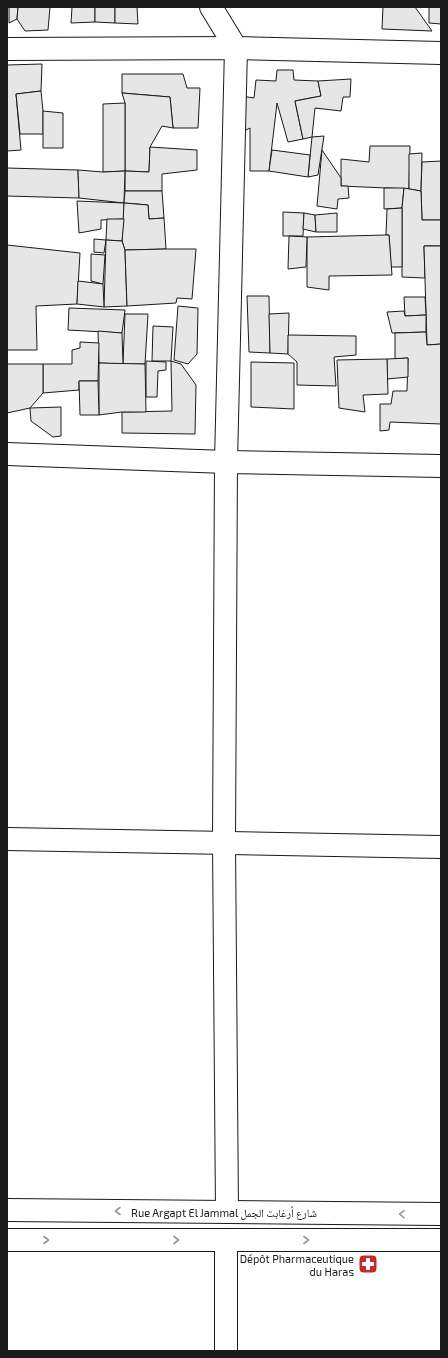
<svg xmlns="http://www.w3.org/2000/svg" width="448" height="1358" font-family="'Exo 2','Noto Naskh Arabic',sans-serif">
<style>
.building{fill:#e6e6e6;stroke:#1a1a1a}
.lines{fill:none;stroke-linecap:round;stroke-linejoin:round}
.street-casing{stroke:#1a1a1a;stroke-width:24}
.secondary-casing{stroke:#1a1a1a;stroke-width:24}
.street{stroke:#fff;stroke-width:22}
.secondary{stroke:#fff;stroke-width:22}
.oneway{stroke:#989898}
.labels{text-anchor:middle;dominant-baseline:central;stroke-width:3;stroke-linejoin:round;paint-order:stroke}
.street-label{font-size:11px;fill:#1a1a1a;stroke:#fff}
.poi-label{font-size:11px;fill:#1a1a1a;stroke:#fff;text-anchor:end}
</style>
<rect width="100%" height="100%" fill="#fff"/>
<g class="building">
<path d="M9,7H18L17,19L9,23Z"/>
<path d="M18,7H50L48,30L25,31L17,19Z"/>
<path d="M72,7H95V22L71,23Z"/>
<path d="M95,7H115V23L95,22Z"/>
<path d="M115,7H137L138,24L115,23Z"/>
<path d="M383,7H415L432,31L382,29Z"/>
<path d="M429,7H441V24L429,23Z"/>
<path d="M42,64L41,91L16,94L21,150L7,151V65Z"/>
<path d="M277,70H293L294,80L318,81L321,96L295,101L303,139L288,142L277,103L269,171H250V128L242,132L241,96L254,98L256,80L276,81Z"/>
<path d="M122,74H183L187,88H200L198,128H173L170,97L122,93Z"/>
<path d="M351,79L350,97H343L341,111L315,108L312,137L303,139L295,101L321,96L318,81Z"/>
<path d="M41,91L43,111V134H20L16,94Z"/>
<path d="M122,93L170,97L173,128L162,126L150,147L149,172L125,171V103Z"/>
<path d="M125,103V171L103,172V104Z"/>
<path d="M43,111L63,113V148H43Z"/>
<path d="M324,136L318,175L308,177L312,137Z"/>
<path d="M370,146H410L409,189L341,186V159L369,162Z"/>
<path d="M150,147L197,150V170L162,174V191H125V171L149,172Z"/>
<path d="M272,150L310,155L308,177L269,171Z"/>
<path d="M322,150L341,178V186H348L349,198L338,199L337,209L317,206Z"/>
<path d="M422,153L421,191L409,189V154Z"/>
<path d="M441,161V220H422L421,191L422,162Z"/>
<path d="M7,168L78,170L79,198L7,196Z"/>
<path d="M78,170L103,172L125,171L124,203L79,198Z"/>
<path d="M384,188H404L402,208L384,209Z"/>
<path d="M404,188L421,191L422,220H441V246H424L425,278L402,277V208Z"/>
<path d="M125,191H162L164,218L149,219L148,205L124,203Z"/>
<path d="M77,201L124,203V219L101,220V229L79,233Z"/>
<path d="M124,203L148,205L149,219L164,218L166,249L125,250L122,241Z"/>
<path d="M402,208V267H391L389,235H386L387,209Z"/>
<path d="M283,212L304,213L303,236H283Z"/>
<path d="M304,213L315,215L316,232L303,229Z"/>
<path d="M337,213V232H316L315,215Z"/>
<path d="M107,219H124L122,241L106,240Z"/>
<path d="M386,235H389L392,275L329,276V290L307,287V237Z"/>
<path d="M289,236L307,237L306,267L288,269Z"/>
<path d="M94,239L106,240L104,253L94,252Z"/>
<path d="M106,240L122,241L125,250L127,306L104,307Z"/>
<path d="M7,245L80,253L77,304L36,306L37,350H7Z"/>
<path d="M424,246H441V344L427,345Z"/>
<path d="M166,249H196L192,299L177,298L176,303L127,306L125,250Z"/>
<path d="M91,254L105,255L103,284L91,281Z"/>
<path d="M78,281L103,284L104,307L77,304Z"/>
<path d="M247,296H269L270,353L249,352Z"/>
<path d="M404,297H425L426,315L405,316Z"/>
<path d="M178,306L198,308L197,354L188,364L174,360Z"/>
<path d="M69,308L125,310L122,333L68,330Z"/>
<path d="M404,311L405,316L426,315V332L392,333L387,312Z"/>
<path d="M289,313L288,354L270,353L269,314Z"/>
<path d="M125,314H148L145,364H123Z"/>
<path d="M153,326L173,327L171,361H152Z"/>
<path d="M98,331L122,333L123,364L99,363Z"/>
<path d="M426,332L427,345L441,344V424L390,422L389,430L380,431V404H391L393,391H407L408,358L395,359V333Z"/>
<path d="M288,335L356,336V355L334,357L336,386L297,385V362L288,354Z"/>
<path d="M80,342L99,343L98,381H79V390L43,393V364H72V350L80,348Z"/>
<path d="M408,358V377L387,379V359Z"/>
<path d="M387,359L388,394L363,395L365,412L339,408L337,360Z"/>
<path d="M146,361L166,362V370L158,371L157,397H146Z"/>
<path d="M171,361L181,364L196,385L195,434L122,433V412L172,411Z"/>
<path d="M251,362L294,363V409L251,407Z"/>
<path d="M99,363L145,364L146,412H122L99,415Z"/>
<path d="M7,364H43V393L30,408L7,413Z"/>
<path d="M79,381H98L99,415H80Z"/>
<path d="M61,407V436L53,437L31,421L30,408Z"/>
</g>
<g class="lines">
<defs>
<g id="street">
<path d="M211,7L236,48L226,462L224,842L227,1212"/>
<path d="M7,49L236,48L441,53"/>
<path d="M7,454L226,462L441,466"/>
<path d="M7,839L441,847"/>
<path d="M226,1351V1240"/>
</g>
<g id="secondary">
<path d="M7,1210L441,1214"/>
<path d="M7,1240H441"/>
</g>
</defs>
<use href="#street" class="street-casing"/>
<use href="#secondary" class="secondary-casing"/>
<use href="#street" class="street"/>
<use href="#secondary" class="secondary"/>
</g>
<defs><path id="oneway-chevron" d="M-2-3.5L2.5 0L-2 3.5" fill="none" stroke-width="1.6" stroke-linecap="round" stroke-linejoin="round"/></defs>
<g class="oneway">
<use href="#oneway-chevron" transform="translate(118 1211) rotate(-180)"/>
<use href="#oneway-chevron" transform="translate(402 1214) rotate(-179)"/>
<use href="#oneway-chevron" transform="translate(46 1240)"/>
<use href="#oneway-chevron" transform="translate(176 1240)"/>
<use href="#oneway-chevron" transform="translate(306 1240)"/>
</g>
<defs>
<symbol id="pharmacy-square" viewBox="-11 -11 22 22"><rect x="-9" y="-9" width="18" height="18" rx="4" fill="#c62828" stroke="#fff"/><path d="M-2-6h4v4h4v4h-4v4h-4v-4h-4v-4h4Z" fill="#fff"/></symbol>
</defs>
<g fill-rule="evenodd">
<use href="#pharmacy-square" x="357" y="1253" width="22" height="22"/>
</g>
<g class="labels">
<g class="street-label">
<text x="224" y="1212">Rue Argapt El Jammal شارع أرغابت الجمل</text>
</g>
<g class="poi-label">
<text x="354" y="1258">Dépôt Pharmaceutique<tspan x="354" dy="13">du Haras</tspan></text>
</g>
</g>
<rect width="448" height="1358" fill="none" stroke="#1a1a1a" stroke-width="16"/>
</svg>
